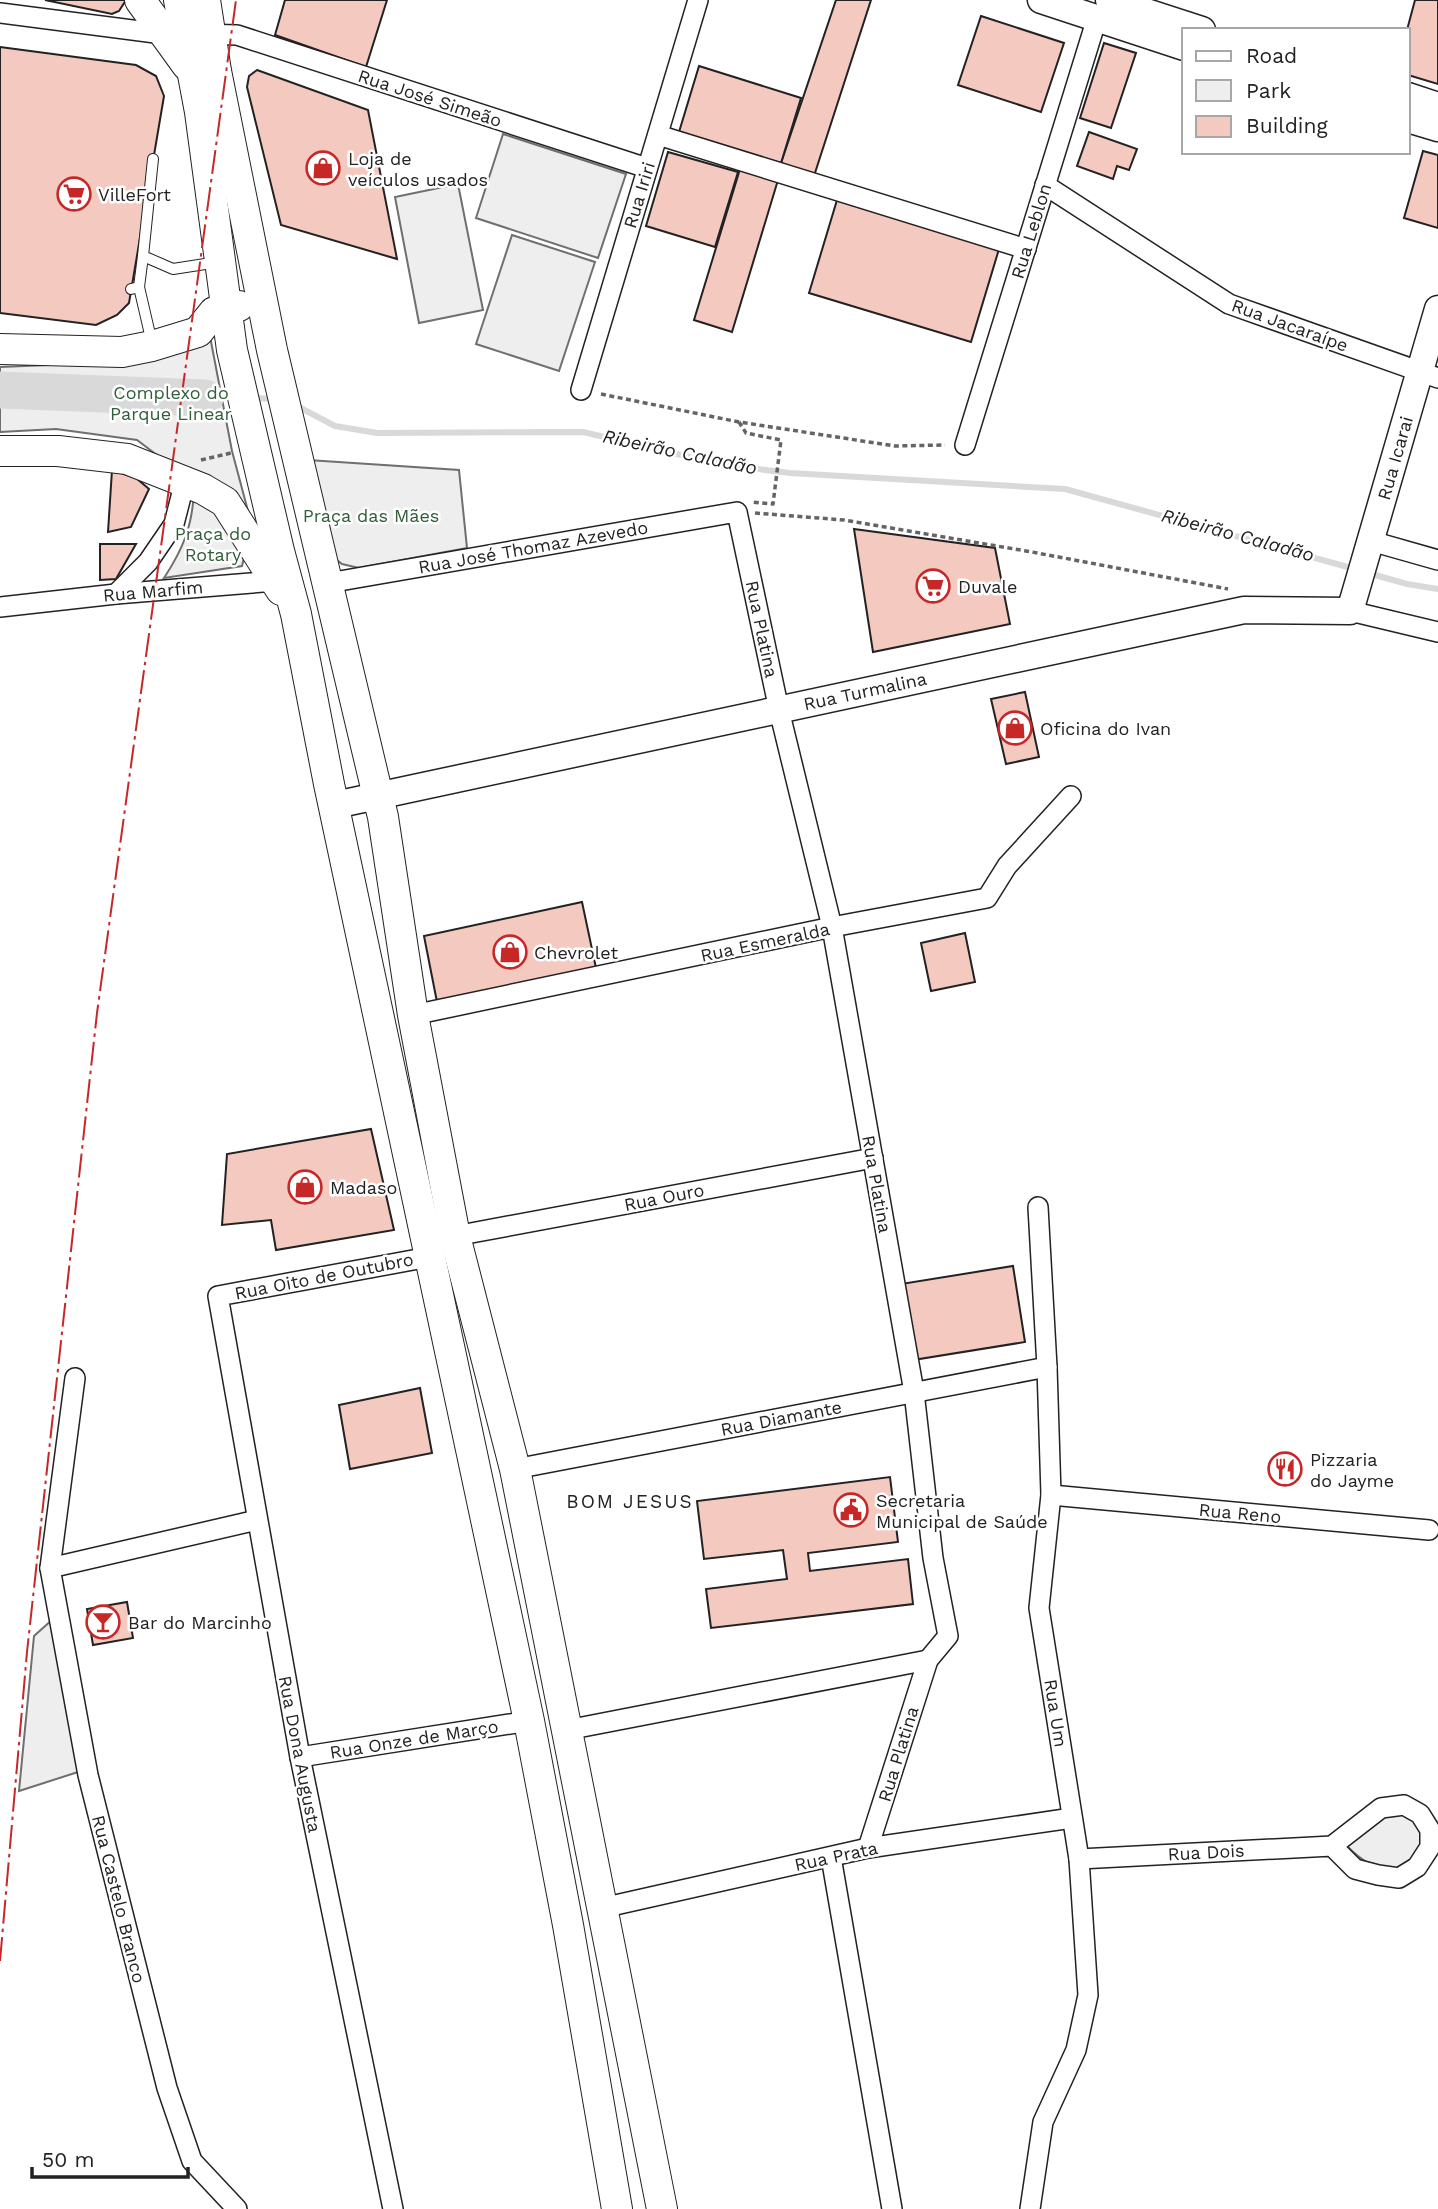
<svg xmlns="http://www.w3.org/2000/svg" width="1438" height="2209" font-family="'Work Sans',sans-serif">
<style>
.green{fill:#eee;stroke:#6f6f6f;stroke-width:2}
.lines{fill:none;stroke-linecap:round;stroke-linejoin:round}
.stream{stroke:#d9d9d9;stroke-width:6}
.river{stroke:#d9d9d9;stroke-width:37}
.building{fill:#f3c9c0;stroke:#222;stroke-width:2}
.service-casing{stroke:#222;stroke-width:12}
.minor-casing{stroke:#222;stroke-width:22}
.secondary-casing{stroke:#222;stroke-width:29}
.primary-casing{stroke:#222;stroke-width:32}
.path{stroke:#646464;stroke-width:3.5;stroke-dasharray:5 3.5;stroke-linecap:butt}
.service{stroke:#fff;stroke-width:10}
.minor{stroke:#fff;stroke-width:19}
.secondary{stroke:#fff;stroke-width:26}
.primary{stroke:#fff;stroke-width:30}
.power{stroke:#c62828;stroke-width:2;stroke-dasharray:24 5 3.5 5;stroke-linecap:butt}
.labels{text-anchor:middle;dominant-baseline:central;stroke-width:5;stroke-linejoin:round;paint-order:stroke}
.street-label{font-size:18px;fill:#222;stroke:#fff}
.poi-label{font-size:18px;fill:#222;stroke:#fff;text-anchor:start}
.park-label{font-size:18px;fill:#2f5e38;stroke:#fff}
.water-label{font-size:19px;font-style:italic;fill:#222;stroke:#fff}
.neighbourhood-label{font-size:19px;letter-spacing:2px;fill:#222;stroke:#fff}
</style>
<rect width="100%" height="100%" fill="#fff"/>
<g class="green">
<path d="M503,134L626,174L598,258L476,218Z"/>
<path d="M458,184L483,310L419,323L395,197Z"/>
<path d="M512,235L595,262L559,371L476,344Z"/>
<path d="M208,326L232,451L256,541L178,471L137,440L56,429L0,432V367L99,363Z"/>
<path d="M308,460L459,470L467,548L359,568L342,564L333,557Z"/>
<path d="M194,492L215,505L246,550L242,566L164,578C183,549 192,527 194,492Z"/>
<path d="M53,1619L78,1772L19,1791L34,1636Z"/>
<path d="M1403,1813C1437,1830 1422,1852 1400,1871C1376,1870 1362,1862 1345,1844L1369,1821Z"/>
</g>
<g class="lines">
<g class="stream">
<path d="M205,398H233"/>
<path d="M251,398L275,399"/>
<path d="M295,405L335,426L377,433L583,432L724,465L790,473L1065,489L1355,569"/>
<path d="M1368,573L1407,584L1438,589"/>
</g>
<path class="river" d="M0,390L205,398"/>
</g>
<g class="building">
<path d="M45,0H126L119,11L112,14Z"/>
<path d="M285,0H387L366,67L275,35Z"/>
<path d="M836,0H871L814,176L781,163Z"/>
<path d="M1415,0H1438V84L1408,75L1407,30Z"/>
<path d="M981,16L1064,43L1041,112L958,85Z"/>
<path d="M1104,43L1136,53L1111,128L1080,118Z"/>
<path d="M0,47L136,65L156,76L164,96L129,303L117,315L96,325L0,313Z"/>
<path d="M699,66L801,98L781,163L679,132Z"/>
<path d="M257,70L368,110L397,259L281,225L247,87L249,76Z"/>
<path d="M1089,132L1137,149L1129,170L1117,166L1113,179L1077,166Z"/>
<path d="M1423,151L1438,155V228L1404,218Z"/>
<path d="M668,152L738,172L715,247L646,226Z"/>
<path d="M740,169L778,180L732,332L694,320Z"/>
<path d="M837,200L999,249L971,342L809,293Z"/>
<path d="M112,470L136,478L149,489L131,527L108,532Z"/>
<path d="M854,529L995,548L1010,624L873,652Z"/>
<path d="M100,544H136L116,579L100,580Z"/>
<path d="M1025,692L1039,757L1006,764L991,699Z"/>
<path d="M582,902L596,968L437,1002L424,936Z"/>
<path d="M965,933L975,982L931,991L921,943Z"/>
<path d="M371,1129L394,1230L276,1250L271,1220L222,1225L227,1154Z"/>
<path d="M1013,1266L1025,1342L913,1360L901,1284Z"/>
<path d="M420,1388L432,1453L350,1469L339,1405Z"/>
<path d="M890,1477L898,1542L808,1553L810,1571L908,1559L913,1604L711,1628L706,1589L787,1579L783,1550L704,1559L697,1501Z"/>
<path d="M127,1602L133,1638L93,1645L87,1609Z"/>
</g>
<g class="lines">
<defs>
<g id="service">
<path d="M153,159L143,256L173,269L218,262"/>
<path d="M139,287L143,256"/>
<path d="M131,289L139,287L152,343"/>
</g>
<g id="minor">
<path d="M0,13L171,35"/>
<path d="M201,34L237,35L647,168"/>
<path d="M658,135L1026,249"/>
<path d="M1045,185L1229,304L1438,378"/>
<path d="M581,390L698,0"/>
<path d="M965,445L1097,18"/>
<path d="M1371,541L1438,560"/>
<path d="M328,583L737,512L779,710L832,927L914,1392L933,1558L948,1636L928,1660L868,1848"/>
<path d="M116,594L148,562L174,524L185,481"/>
<path d="M0,607L116,594L276,581V573"/>
<path d="M1350,611L1438,632"/>
<path d="M413,1015L832,927L987,898L1007,866L1071,796"/>
<path d="M455,1236L873,1158"/>
<path d="M75,1378L50,1568L88,1775L167,2088L192,2161L237,2209"/>
<path d="M515,1469L1047,1367"/>
<path d="M1051,1495L1429,1530"/>
<path d="M50,1568L257,1520"/>
<path d="M567,1730L928,1660"/>
<path d="M300,1757L529,1721"/>
<path d="M831,1857L892,2209"/>
<path d="M1079,1859L1332,1846L1381,1808L1404,1805L1420,1814L1430,1830V1847L1417,1867L1399,1878L1378,1875L1355,1869L1332,1846"/>
<path d="M602,1908L868,1848L1072,1818"/>
<path d="M393,2209L300,1757L218,1296L429,1257"/>
<path d="M1030,2209L1043,2122L1076,2050L1088,1995L1079,1859L1039,1608L1051,1495L1047,1367L1038,1207"/>
</g>
<g id="secondary">
<path d="M1041,0L1184,47"/>
<path d="M1109,0L1202,30"/>
<path d="M1408,96L1438,106"/>
<path d="M1408,119L1438,128"/>
<path d="M335,805L1244,610L1350,611L1438,309"/>
</g>
<g id="primary">
<path d="M140,0L187,65"/>
<path d="M179,0L200,112L232,350L279,551L296,614L329,784L529,1721L568,1925L617,2209"/>
<path d="M205,0L216,71L272,350L383,817L413,1015L455,1236L515,1469L662,2209"/>
<path d="M0,349L122,352L152,346L198,332L214,312L239,306"/>
<path d="M0,451H58L127,459L203,489L225,502L281,590"/>
</g>
</defs>
<use href="#service" class="service-casing"/>
<use href="#minor" class="minor-casing"/>
<use href="#secondary" class="secondary-casing"/>
<use href="#primary" class="primary-casing"/>
<g class="path">
<path d="M601,394L739,422L895,446L945,445"/>
<path d="M739,422L746,433L781,440L773,504L752,502"/>
<path d="M201,460L231,453"/>
<path d="M755,513L844,520L1032,552L1228,589"/>
</g>
<use href="#service" class="service"/>
<use href="#minor" class="minor"/>
<use href="#secondary" class="secondary"/>
<use href="#primary" class="primary"/>
<path class="power" d="M0,1961L27,1652L97,1013L236,0"/>
</g>
<defs>
<symbol id="shop-ring" viewBox="-11 -11 22 22"><circle r="9.5" fill="#fff" stroke="#c62828" stroke-width="1.5"/><path d="M-5-2.5h2.3a2.7 3.5 0 0 1 5.4 0H5L5.5 6h-11ZM-1.5-2.5h3a1.5 2.3 0 0 0-3 0Z" fill="#c62828"/></symbol>
<symbol id="supermarket-ring" viewBox="-11 -11 22 22"><circle r="9.5" fill="#fff" stroke="#c62828" stroke-width="1.5"/><path d="M-6-5.5h2.5l.6 2H6L4.5 2H-2.5L-4.4-4H-6ZM-1.5 3.2a1.3 1.3 0 1 0 .1 0ZM3 3.2a1.3 1.3 0 1 0 .1 0Z" fill="#c62828"/></symbol>
<symbol id="restaurant-ring" viewBox="-11 -11 22 22"><circle r="9.5" fill="#fff" stroke="#c62828" stroke-width="1.5"/><path d="M-5-6h1v4h1v-4h1v4h1v-4h1v5L-1.5 .5V6h-2V.5L-5-1ZM5-6V6H3V1.5H1.5Q1.5-4 5-6Z" fill="#c62828"/></symbol>
<symbol id="civic-ring" viewBox="-11 -11 22 22"><circle r="9.5" fill="#fff" stroke="#c62828" stroke-width="1.5"/><path d="M-.6-6.5H3V-4.5H.6V-3L4-1V1h2V6H-6V1h2V-1L-.6-3ZM-1.2 2.5V6h2.4V2.5Z" fill="#c62828"/></symbol>
<symbol id="bar-ring" viewBox="-11 -11 22 22"><circle r="9.5" fill="#fff" stroke="#c62828" stroke-width="1.5"/><path d="M-6-5H6L.8 .8V4.5H3.5V6h-7V4.5H-.8V.8Z" fill="#c62828"/></symbol>
</defs>
<g fill-rule="evenodd">
<use href="#shop-ring" x="304" y="149" width="38" height="38"/>
<use href="#supermarket-ring" x="55" y="175" width="38" height="38"/>
<use href="#supermarket-ring" x="914" y="567" width="38" height="38"/>
<use href="#shop-ring" x="996" y="709" width="38" height="38"/>
<use href="#shop-ring" x="491" y="933" width="38" height="38"/>
<use href="#shop-ring" x="286" y="1168" width="38" height="38"/>
<use href="#restaurant-ring" x="1266" y="1450" width="38" height="38"/>
<use href="#civic-ring" x="832" y="1491" width="38" height="38"/>
<use href="#bar-ring" x="84" y="1603" width="38" height="38"/>
</g>
<g class="labels">
<g class="street-label">
<text transform="translate(430 98) rotate(18)">Rua José Simeão</text>
<text transform="translate(639 195) rotate(-73)">Rua Iriri</text>
<text transform="translate(1031 231) rotate(-73)">Rua Leblon</text>
<text transform="translate(1290 325) rotate(20)">Rua Jacaraípe</text>
<text transform="translate(1395 458) rotate(-74)">Rua Icarai</text>
<text transform="translate(533 547) rotate(-10)">Rua José Thomaz Azevedo</text>
<text transform="translate(153 591) rotate(-5)">Rua Marfim</text>
<text transform="translate(762 629) rotate(78)">Rua Platina</text>
<text transform="translate(865 691) rotate(-12)">Rua Turmalina</text>
<text transform="translate(765 942) rotate(-12)">Rua Esmeralda</text>
<text transform="translate(877 1184) rotate(80)">Rua Platina</text>
<text transform="translate(664 1197) rotate(-11)">Rua Ouro</text>
<text transform="translate(324 1276) rotate(-11)">Rua Oito de Outubro</text>
<text transform="translate(781 1418) rotate(-11)">Rua Diamante</text>
<text transform="translate(1240 1513) rotate(5)">Rua Reno</text>
<text transform="translate(1056 1713) rotate(81)">Rua Um</text>
<text transform="translate(414 1739) rotate(-9)">Rua Onze de Março</text>
<text transform="translate(300 1754) rotate(79)">Rua Dona Augusta</text>
<text transform="translate(898 1754) rotate(-73)">Rua Platina</text>
<text transform="translate(1206 1852) rotate(-3)">Rua Dois</text>
<text transform="translate(836 1856) rotate(-12)">Rua Prata</text>
<text transform="translate(119 1899) rotate(76)">Rua Castelo Branco</text>
</g>
<g class="poi-label">
<text x="348" y="158">Loja de<tspan x="348" dy="21">veículos usados</tspan></text>
<text x="98" y="194">VilleFort</text>
<text x="958" y="586">Duvale</text>
<text x="1040" y="728">Oficina do Ivan</text>
<text x="534" y="952">Chevrolet</text>
<text x="330" y="1187">Madaso</text>
<text x="1310" y="1459">Pizzaria<tspan x="1310" dy="21">do Jayme</tspan></text>
<text x="876" y="1500">Secretaria<tspan x="876" dy="21">Municipal de Saúde</tspan></text>
<text x="128" y="1622">Bar do Marcinho</text>
</g>
<g class="park-label">
<text x="171" y="392">Complexo do<tspan x="171" dy="21">Parque Linear</tspan></text>
<text x="371" y="515">Praça das Mães</text>
<text x="213" y="533">Praça do<tspan x="213" dy="21">Rotary</tspan></text>
</g>
<g class="water-label">
<text transform="translate(680 452) rotate(12)">Ribeirão Caladão</text>
<text transform="translate(1238 535) rotate(15)">Ribeirão Caladão</text>
</g>
<g class="neighbourhood-label">
<text x="630" y="1501">BOM JESUS</text>
</g>
</g>
<rect x="1182" y="28" width="228" height="126" fill="#ffffff" stroke="#a7a7a7" stroke-width="2"/>
<rect x="1196" y="51" width="35" height="10" fill="#ffffff" stroke="#a7a7a7" stroke-width="2"/>
<text x="1246" y="63" font-size="21" fill="#222222">Road</text>
<rect x="1196" y="80" width="35" height="21" fill="#eeeeee" stroke="#a7a7a7" stroke-width="2"/>
<text x="1246" y="98" font-size="21" fill="#222222">Park</text>
<rect x="1196" y="116" width="35" height="21" fill="#f3c9c0" stroke="#a7a7a7" stroke-width="2"/>
<text x="1246" y="133" font-size="21" fill="#222222">Building</text>
<path d="M32 2167v10h156v-10" fill="none" stroke="#222222" stroke-width="3.5"/>
<text x="42" y="2167" font-size="21" fill="#222222" stroke="#ffffff" stroke-width="5" paint-order="stroke">50 m</text>
</svg>
